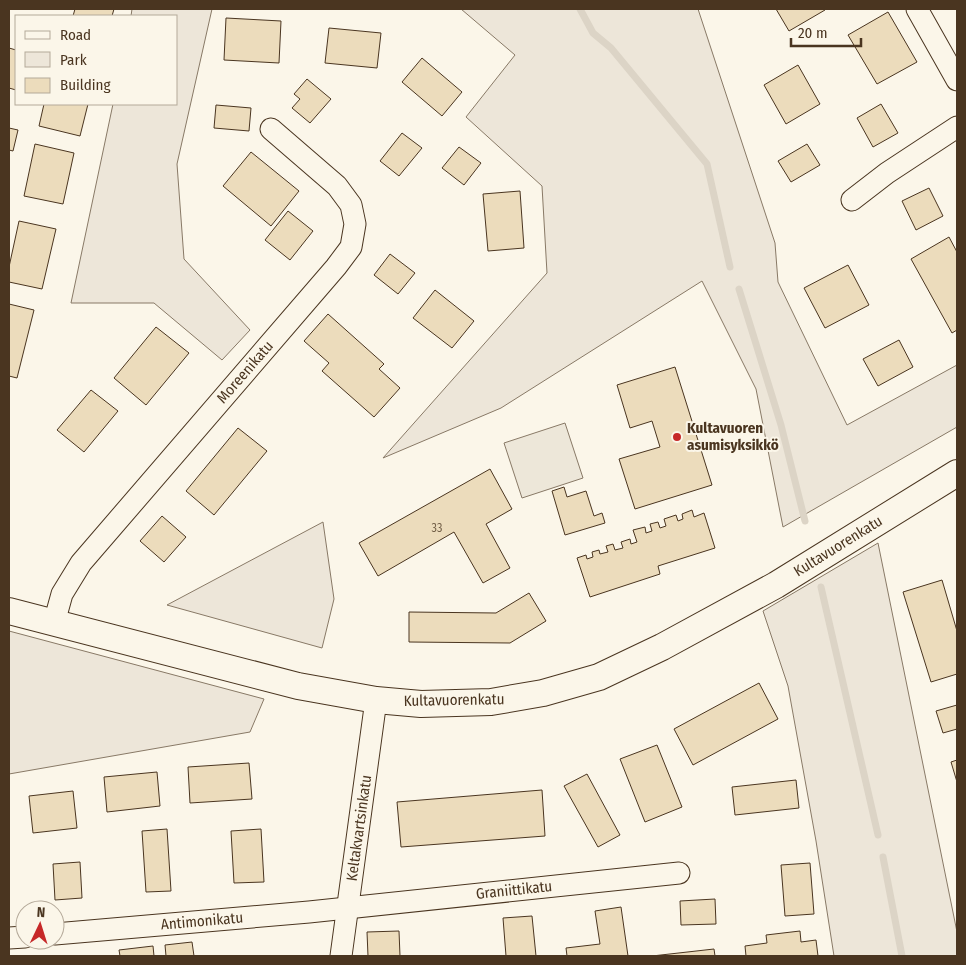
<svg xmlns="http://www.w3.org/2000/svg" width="966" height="965" font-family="'Fira Sans Condensed',sans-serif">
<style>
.green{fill:#ede6d9;stroke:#887966}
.parking{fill:#ede7d9;stroke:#887966}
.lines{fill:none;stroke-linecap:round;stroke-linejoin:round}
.stream{stroke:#dcd4c6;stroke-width:7}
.building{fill:#ecdcbc;stroke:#4a3520}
.minor-casing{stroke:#4a3520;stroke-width:23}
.tertiary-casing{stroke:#4a3520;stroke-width:28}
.minor{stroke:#fbf6e9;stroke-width:21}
.tertiary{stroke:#fbf6e9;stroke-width:26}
.poi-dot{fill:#c62828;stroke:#fbf6e9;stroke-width:2}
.labels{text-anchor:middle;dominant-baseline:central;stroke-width:4;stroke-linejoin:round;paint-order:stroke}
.number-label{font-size:12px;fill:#725f47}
.street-label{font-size:15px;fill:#4a3520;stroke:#fbf6e9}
.poi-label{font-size:15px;font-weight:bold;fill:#4a3520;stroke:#fbf6e9;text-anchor:start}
</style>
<rect width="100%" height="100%" fill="#fbf6e9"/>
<g class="green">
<path d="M132,9H212L177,164L184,259L250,330L222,360L154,303H71L113,104H176V16H131Z"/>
<path d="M461,9H698L775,243L778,282L847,425L957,365V427L783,527L756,389L702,281L501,408L383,458L547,273L542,186L466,117L515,55Z"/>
<path d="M323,522L334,599L322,648L167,605Z"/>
<path d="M878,543L957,932V956H834L816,841L788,686L763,611Z"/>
<path d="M9,631L264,699L250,732L9,774Z"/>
</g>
<path class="parking" d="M565,423L583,478L522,498L504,443Z"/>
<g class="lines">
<g class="stream">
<path d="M580,9L593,33L611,48L707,164L730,267"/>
<path d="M739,289L781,425L805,521"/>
<path d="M821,587L878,835"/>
<path d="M883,857L902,956"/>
</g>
</g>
<g class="building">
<path d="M75,9H114L112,16H73Z"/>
<path d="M776,9H824L825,10L789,31Z"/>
<path d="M888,12L917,62L877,84L848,35Z"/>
<path d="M226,18L281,21L279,63L224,60Z"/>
<path d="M329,28L381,33L377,68L325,63Z"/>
<path d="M9,48L16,50V90L9,88Z"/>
<path d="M422,58L462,92L442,116L402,82Z"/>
<path d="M798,65L820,104L786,124L764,85Z"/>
<path d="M307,79L331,99L310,123L292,108L300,99L294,94Z"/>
<path d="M44,104H88L80,136L39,126Z"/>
<path d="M881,104L898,133L873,147L857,118Z"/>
<path d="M216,105L251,108L249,131L214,128Z"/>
<path d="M9,128L18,130L13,151L9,150Z"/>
<path d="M402,133L422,148L399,176L380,161Z"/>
<path d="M35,144L74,153L63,204L24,196Z"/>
<path d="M807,144L820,165L791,182L778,161Z"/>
<path d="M459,147L481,163L464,185L442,168Z"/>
<path d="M251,152L299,191L271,226L223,186Z"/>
<path d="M929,188L943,216L916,230L902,201Z"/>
<path d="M520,191L524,248L488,251L483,194Z"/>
<path d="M288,211L313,231L290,260L265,240Z"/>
<path d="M19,221L56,229L42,289L9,282V267Z"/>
<path d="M949,237L957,252V330L952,333L911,259Z"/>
<path d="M390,254L415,273L398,294L374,275Z"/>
<path d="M848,265L869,305L825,328L804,288Z"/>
<path d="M435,290L474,321L452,348L413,318Z"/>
<path d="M9,304L34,310L17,378L9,376Z"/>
<path d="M328,314L384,364L379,369L400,388L374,417L322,371L329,363L304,341Z"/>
<path d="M156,327L189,353L146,405L114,378Z"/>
<path d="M899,340L913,367L878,386L863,359Z"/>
<path d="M675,367L712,485L635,509L619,459L660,447L652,421L630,428L617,385Z"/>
<path d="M91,390L118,411L84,452L57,430Z"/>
<path d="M238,428L267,451L214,515L186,491Z"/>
<path d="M490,469L512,509L486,524L510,568L483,583L454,532L378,576L359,543Z"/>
<path d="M564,487L567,497L586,491L594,516L602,513L605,523L565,535L552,491Z"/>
<path d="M692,510L694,517L704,513L715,548L658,566L660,574L590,597L577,558L586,555L587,559L593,557L592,552L599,550L600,554L608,552L606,546L613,544L615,550L623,548L621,542L630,539L631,544L637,542L633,530L645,527L646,533L652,531L650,524L658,522L660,528L666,526L664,519L676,515L678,521L683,519L682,514Z"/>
<path d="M162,516L186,537L164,562L140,541Z"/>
<path d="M942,580L957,631V674L931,682L903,592Z"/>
<path d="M529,593L546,621L510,643L409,642V612L496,613Z"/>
<path d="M759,683L778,719L693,765L674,729Z"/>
<path d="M957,705V729L943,733L936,711Z"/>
<path d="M657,745L682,807L645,822L620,759Z"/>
<path d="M957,760V782L951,762Z"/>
<path d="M249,763L252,799L190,803L188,767Z"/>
<path d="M157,772L160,806L107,812L104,777Z"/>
<path d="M587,774L620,835L598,847L564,786Z"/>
<path d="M796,780L799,808L735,815L732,787Z"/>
<path d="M542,790L545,836L401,847L397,802Z"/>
<path d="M73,791L77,828L33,833L29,796Z"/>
<path d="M167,829L171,891L146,892L142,831Z"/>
<path d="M261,829L264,882L234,883L231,831Z"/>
<path d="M80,862L82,898L55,900L53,864Z"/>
<path d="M810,863L814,914L785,916L781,865Z"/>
<path d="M715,899L716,924L681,925L680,901Z"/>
<path d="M621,907L628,956H567L566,948L600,944L595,911Z"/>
<path d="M532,916L536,956H506L503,918Z"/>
<path d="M399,931L400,956H368L367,932Z"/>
<path d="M800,931L801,942L816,940L818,956H746L745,946L767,943L766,935Z"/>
<path d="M192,942L194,956H166L165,945Z"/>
<path d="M153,946L154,956H120L119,950Z"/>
<path d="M714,949L715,956H652Z"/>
</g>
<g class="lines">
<defs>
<g id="minor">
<path d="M917,9L957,80"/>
<path d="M852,200L887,173L957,127"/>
<path d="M54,623L62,594L81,563L336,267L351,247L355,224L351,205L337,186L271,129"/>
<path d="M55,934L309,912L679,873"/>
<path d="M9,938L25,937"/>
<path d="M341,956L376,700"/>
</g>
<path id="tertiary" d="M9,611L298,686L376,700L421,704L491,702L543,693L599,677L662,647L776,585L957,473"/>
</defs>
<use href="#minor" class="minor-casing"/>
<use href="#tertiary" class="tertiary-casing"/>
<use href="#minor" class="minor"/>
<use href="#tertiary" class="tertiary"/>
</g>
<circle class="poi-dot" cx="677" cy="437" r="5"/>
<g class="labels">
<g class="number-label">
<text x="437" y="528">33</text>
</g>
<g class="street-label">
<text transform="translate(245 372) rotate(-49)">Moreenikatu</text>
<text transform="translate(838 546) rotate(-32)">Kultavuorenkatu</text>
<text transform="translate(454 700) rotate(-1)">Kultavuorenkatu</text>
<text transform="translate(359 828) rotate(-82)">Keltakvartsinkatu</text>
<text transform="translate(514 890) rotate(-6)">Graniittikatu</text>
<text transform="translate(202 921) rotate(-5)">Antimonikatu</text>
</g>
<g class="poi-label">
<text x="687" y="428">Kultavuoren<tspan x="687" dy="17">asumisyksikkö</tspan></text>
</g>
</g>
<rect width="966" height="965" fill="none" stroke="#4a3520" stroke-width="20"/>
<rect x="15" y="15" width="162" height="90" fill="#fbf6e9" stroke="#b4a999"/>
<rect x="25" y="31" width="25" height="8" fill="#fbf6e9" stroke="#b4a999"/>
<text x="60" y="40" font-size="15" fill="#4a3520">Road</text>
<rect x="25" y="52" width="25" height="15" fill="#ede6d9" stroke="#b4a999"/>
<text x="60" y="65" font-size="15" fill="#4a3520">Park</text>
<rect x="25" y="78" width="25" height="15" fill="#ecdcbc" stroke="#b4a999"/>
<text x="60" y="90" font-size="15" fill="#4a3520">Building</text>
<g transform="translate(40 925) rotate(4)"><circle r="24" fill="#fbf6e9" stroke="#b4a999"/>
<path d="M0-4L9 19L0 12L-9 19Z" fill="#c62828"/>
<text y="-8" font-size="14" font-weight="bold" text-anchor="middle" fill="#4a3520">N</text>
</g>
<path d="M791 38v8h70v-8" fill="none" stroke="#4a3520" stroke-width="2.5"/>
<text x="798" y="38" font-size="15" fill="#4a3520" stroke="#fbf6e9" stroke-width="4" paint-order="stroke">20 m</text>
</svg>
